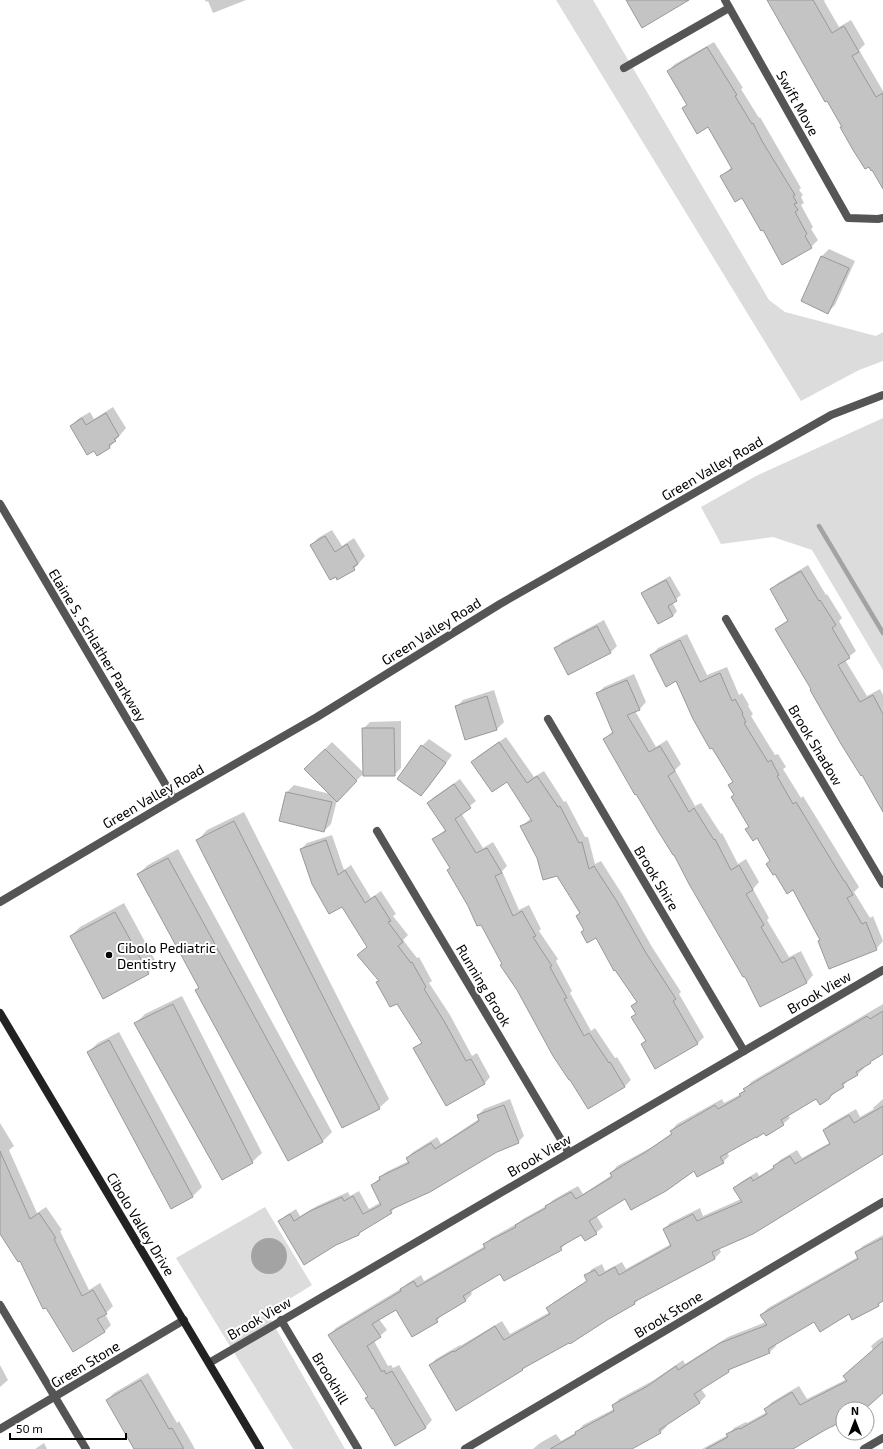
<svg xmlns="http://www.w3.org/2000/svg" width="883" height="1449" font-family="'Exo 2',sans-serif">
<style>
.green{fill:#dcdcdc}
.water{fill:#a3a3a3}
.shadow{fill:#0003}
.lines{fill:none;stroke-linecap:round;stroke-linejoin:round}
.stream{stroke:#a3a3a3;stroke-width:4.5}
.building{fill:#c4c4c4;stroke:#999}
.minor{stroke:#555;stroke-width:8}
.tertiary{stroke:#555;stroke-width:8}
.secondary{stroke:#222;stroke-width:8}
.poi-dot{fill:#000;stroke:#fff;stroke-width:1.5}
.labels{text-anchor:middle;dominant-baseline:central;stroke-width:4;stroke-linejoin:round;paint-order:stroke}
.street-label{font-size:14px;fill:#000;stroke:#fff}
.poi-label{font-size:14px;fill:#000;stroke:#fff;text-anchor:start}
</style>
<rect width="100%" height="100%" fill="#fff"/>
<g class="green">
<path d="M556,0H593L769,300L785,312L876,336L883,332V361L859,370L801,401Z"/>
<path d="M883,418V670L812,550L773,537L721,544L701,507L756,476Z"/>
<path d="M265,1207L312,1285L267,1313L345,1449H293L176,1258Z"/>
</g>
<circle class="water" cx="269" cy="1256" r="18"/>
<g class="shadow">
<path d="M205,0H246L213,13L208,1L206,2Z"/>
<path d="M767,0H825L824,1L839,27L851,20L865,44L859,50L883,91V170L843,126L827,99L825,100Z"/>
<path d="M714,42L743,88L741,89L759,118L760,117L801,188L799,190L803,195L801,197L804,203L801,205L813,227L811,229L818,240L811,247L763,229L742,196L721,176L732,167L708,126L683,108L687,104L668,71L675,64Z"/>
<path d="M829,249L855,261L835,305L828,312L802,301L822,256Z"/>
<path d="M113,407L126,428L110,447L97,454L94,450L71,426L78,419L90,412L94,419Z"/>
<path d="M332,530L342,546L354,538L365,556L354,569L311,545L318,538Z"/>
<path d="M808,565L826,595L827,594L842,618L839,621L856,651L845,660L867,696L880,689L883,695V806L776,629L789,619L771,590L778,583Z"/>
<path d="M670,576L681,595L672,602L677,611L673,616L642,593L647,589Z"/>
<path d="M604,620L617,646L610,653L555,649L562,642Z"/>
<path d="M687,634L707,675L727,667L739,695L742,693L749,705L748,706L753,714L751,716L775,755L778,754L786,767L783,769L801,798L803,796L859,887L854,892L870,918L873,916L883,941L876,949L821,940L793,889L771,861L757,837L747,829L749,826L732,797L735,794L729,785L733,781L677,680L651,655L658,648Z"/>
<path d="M634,674L646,702L640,709L635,711L656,747L667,740L681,764L675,770L695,806L701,803L721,834L722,833L738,864L746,859L759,882L753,889L769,918L767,920L789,957L801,951L813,975L807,982L761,1005L745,975L674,853L604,740L613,731L597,694L604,687Z"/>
<path d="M494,690L504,722L497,729L456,707L463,700Z"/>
<path d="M401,721V768L394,775L364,773L337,800L331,824L324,831L287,792L294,785L330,794L305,769L332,742L364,773L363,729L370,722Z"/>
<path d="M506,737L534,777L544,771L564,802L566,801L585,837H588L595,864L601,861L622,894L652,947L681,992L679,994L704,1037L698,1043L655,1068L642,1045L646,1040L633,1017L637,1013L632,1006L638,1001L596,937L585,929L577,916L581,912L558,875L538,857L522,826L531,818L507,781L472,762L478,756Z"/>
<path d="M429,739L452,755L428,788L421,795L422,746Z"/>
<path d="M460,779L476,801L461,813L483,848L493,842L507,866L502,871L519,910L529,905L541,929L539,931L558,959L556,961L572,991L570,993L591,1031L595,1028L615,1058L617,1057L631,1080L625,1086L589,1108L503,964L451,868L434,839L446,829L428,803L434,797Z"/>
<path d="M244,812L389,1099L379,1108L198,840L207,830Z"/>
<path d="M332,835L344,870L351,865L371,898L381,891L396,914L393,916L408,935L403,940L417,958L419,957L432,981L429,983L450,1015L472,1056L477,1053L490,1077L485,1083L414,1049L422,1042L397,1002L359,955L368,946L342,905L301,849L307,843Z"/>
<path d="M178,849L332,1132L323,1141L288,1160L196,990L200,987L138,874L148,865Z"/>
<path d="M124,903L157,964L148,973L71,936L80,927Z"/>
<path d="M182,996L262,1153L252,1162L136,1023L145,1014Z"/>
<path d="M883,1004V1053L863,1066L864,1068L858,1074L849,1079L843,1086L829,1098H817L788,1115L790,1118L783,1124L765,1132L727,1152L729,1156L723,1162L694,1169L625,1197L596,1215L603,1227L596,1233L582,1234L567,1242L561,1249L500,1273L470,1290L472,1294L466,1300L443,1313L437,1321L412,1336L396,1308L379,1319L387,1330L374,1341L388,1366L391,1365L393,1368L399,1365L432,1420L426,1427L396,1444L374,1407L367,1398L368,1396L329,1335L336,1328L402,1288L408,1283L421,1275L424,1281L485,1246V1244L491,1238L518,1223L523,1219L548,1205L553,1200L567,1192L578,1186L583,1194L612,1175L611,1173L617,1166L652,1147L672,1133L671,1131L677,1124L722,1099L724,1103L741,1094L751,1082Z"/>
<path d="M119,1032L202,1187L193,1196L171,1207L88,1052L98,1043Z"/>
<path d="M510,1099L524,1136L518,1142L496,1151L397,1206L391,1212L365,1228L359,1234L279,1222L285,1216L296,1209L300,1216L317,1206L348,1192L350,1196L359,1191L369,1209L381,1202L372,1185L386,1172L409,1161L407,1158L413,1152L437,1137L441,1144L479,1119L478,1115L484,1109Z"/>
<path d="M883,1099V1154L752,1233L719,1248L721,1252L715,1258L640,1298L635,1303L527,1365L522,1370L430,1365L436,1359L460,1345V1346L502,1321L510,1334L550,1312L548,1308L554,1302L588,1280L586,1276L592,1269L602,1264L605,1271L622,1262L626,1269L671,1244L664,1229L670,1223L700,1208L703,1216L741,1199L734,1188L741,1182L757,1172L759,1176L774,1167L780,1160L797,1150L802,1158L831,1142L824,1130L830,1124L856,1109L860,1117L874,1109L873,1108Z"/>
<path d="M0,1123L14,1146L9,1150L37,1213L46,1207L62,1230L60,1231L89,1290L100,1283L113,1306L105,1314L111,1325L104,1332L20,1259L0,1232Z"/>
<path d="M883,1235V1300L878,1305L815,1321L775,1344L776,1346L769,1353L734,1366L729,1371L701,1389L706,1396L700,1402L666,1424L667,1426L660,1433L629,1449H533L540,1443L556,1434L561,1441L577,1432L583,1425L614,1409L613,1406L619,1399L654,1380L683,1360L685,1364L728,1337L766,1322L761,1315L768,1308L858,1257L856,1252L863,1246Z"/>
<path d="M883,1337V1392L864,1409H843V1420L825,1429L792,1449H702L728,1435L734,1428L746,1422L747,1423L767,1412L765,1409L772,1402L799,1386L807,1399L847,1379L844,1376L873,1350L871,1346L878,1340Z"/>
<path d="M0,1365L8,1380L0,1387Z"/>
<path d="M148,1373L177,1423L179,1421L195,1449H135L107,1400L114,1393Z"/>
<path d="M44,1443L47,1449H35Z"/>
</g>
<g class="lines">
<path class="stream" d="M819,526L883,633"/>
</g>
<g class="building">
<path d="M626,0H689L642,28Z"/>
<path d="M767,0H813L832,33L844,26L859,52L852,56L876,97L883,93V189L872,170L871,171L869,167L865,169L853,150L840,127H842L827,101L825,102Z"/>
<path d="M707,47L737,95L735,96L752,124L753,123L762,141L795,195L793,196L797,203L794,204L798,210L795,212L807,234L805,236L812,248L782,265L763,230L761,231L742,198L735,202L720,176L732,169L708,127L697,134L682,108L687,105L667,71Z"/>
<path d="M821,256L849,268L828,314L801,301Z"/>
<path d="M106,413L119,436L114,439L116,441L109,445L110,448L97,456L94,451L87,455L70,426L82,418L86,425Z"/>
<path d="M325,536L335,552L347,544L358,564L353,567L355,570L337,580L336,577L330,580L310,545Z"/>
<path d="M801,571L819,601L820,600L836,625L832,628L850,658L838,665L860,702L873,695L883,714V812L862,775L861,776L841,744L810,690L811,689L775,629L788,621L770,589Z"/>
<path d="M666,580L677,601L668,606L673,616L658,624L641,593Z"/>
<path d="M597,626L611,653L568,675L554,648Z"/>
<path d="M680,640L700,682L720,673L732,701L735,699L743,713L742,714L746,722L744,723L768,762L771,760L779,775L777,776L793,804L796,802L844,881H845L853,895L847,898L862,924L866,922L877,950L829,969L818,941L820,940L793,890L787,894L775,874L773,875L766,864L770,861L757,838L753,841L745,829L749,827L731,797L734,795L728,785L733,782L712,748L710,749L693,719L676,681L666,687L650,655Z"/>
<path d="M627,680L640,710L627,715L649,752L660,746L675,771L668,776L689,812L694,808L714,840L715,839L731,870L739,865L753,890L746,894L764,925L761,927L782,963L794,957L807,983L760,1007L745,977H743L689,884L674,855H673L658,831L636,794L635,795L603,739L613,733L596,693Z"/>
<path d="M487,696L497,730L465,740L455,706Z"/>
<path d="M362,728H394L395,776H363Z"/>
<path d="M499,742L527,783L537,776L558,807L560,806L579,843L582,842L589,869L594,866L616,900L646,953L676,999L673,1001L698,1044L655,1069L641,1044L646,1041L631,1017L636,1014L631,1006L637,1002L615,970L614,971L596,938L587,943L581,932L584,930L576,916L580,913L557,876L543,880L537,858L520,826L532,821L507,782L492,792L471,762Z"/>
<path d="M421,745L446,763L421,796L397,779Z"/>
<path d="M325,749L357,781L337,802L304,769Z"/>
<path d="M454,784L471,808L455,819L476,853L487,848L502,873L495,876L513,916L522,911L536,936L533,937L552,966L550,967L567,998L564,999L584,1036L589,1033L609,1063L610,1062L625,1087L588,1109L570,1080H569L553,1056L517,990L500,965L502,964L481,925L477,926L468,906L447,870L450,868L432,839L446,831L427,803Z"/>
<path d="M286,792L332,802L324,832L279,821Z"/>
<path d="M234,821L380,1109L342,1128L196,840Z"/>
<path d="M326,840L338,875L345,870L365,903L375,896L391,921L388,922L403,942L398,946L411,963L412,962L426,987L424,989L444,1021L466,1061L471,1059L485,1084L446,1106L413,1048L422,1043L397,1004L390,1007L376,982L379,981L357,955L367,947L342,907L329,914L312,884L300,849Z"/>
<path d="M168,858L323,1142L288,1161L195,990L199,988L137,874Z"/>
<path d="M115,912L149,974L103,999L70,936Z"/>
<path d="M173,1004L253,1163L222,1180L134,1023Z"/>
<path d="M883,1011V1054L870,1062L871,1063L856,1072L858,1075L842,1084L844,1087L831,1095L829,1099L820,1105L816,1099L781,1120L784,1125L766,1136L764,1133L756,1138V1137L720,1157L724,1163L697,1177L694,1171L666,1191L631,1210L625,1199L589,1221L597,1234L585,1241L581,1235L560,1247L562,1250L504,1281L500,1274L463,1296L466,1301L436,1319L438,1322L412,1337L396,1310L372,1324L381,1337L367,1346L382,1372L384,1370L386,1374L392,1371L426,1428L395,1446L373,1408L372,1409L365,1398L368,1397L328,1335L401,1291L400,1289L414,1281L417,1287L485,1248L483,1244L516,1227L515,1225L546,1208L545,1206L560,1198L571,1192L576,1199L612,1177L610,1173L644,1153L672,1134L670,1131L715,1105L718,1109L741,1096L739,1094L745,1091L743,1089L867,1016L870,1019Z"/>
<path d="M109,1040L193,1197L171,1209L87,1052Z"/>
<path d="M504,1105L519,1143L497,1152L430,1192L390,1210L392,1213L359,1233V1235L336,1245L304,1265L278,1221L290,1214L294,1221L310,1211L342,1197L344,1201L353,1196L363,1214L381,1205L371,1185L380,1180L379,1177L409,1163L406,1158L431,1143L435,1149L479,1121L477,1115Z"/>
<path d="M883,1106V1154L753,1234L712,1252L715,1259L634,1302L635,1304L607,1320L570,1344L569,1343L522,1369L523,1370L456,1411L429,1365L453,1351L454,1352L495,1326L504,1340L550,1314L546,1308L587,1281L584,1275L595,1270L599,1276L615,1267L619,1275L671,1246L663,1229L693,1214L697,1221L742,1202L733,1188L751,1177L753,1181L774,1168L773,1166L790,1156L795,1164L830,1144L823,1130L849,1115L854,1123Z"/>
<path d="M0,1151L30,1219L39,1213L56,1238L54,1239L82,1296L93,1290L107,1314L97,1319L105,1332L73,1352L46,1308L43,1309L20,1261L18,1262L0,1234Z"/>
<path d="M883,1238V1301L878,1304L879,1306L852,1320L849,1314L820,1332L814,1322L768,1349L770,1353L728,1370L729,1372L694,1394L700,1403L659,1430L661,1433L632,1449H550L576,1434L575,1432L614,1411L612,1405L646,1387L676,1366L678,1370L720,1343L767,1325L760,1315L858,1259L855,1252Z"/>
<path d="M883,1341V1393L865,1409H843V1421L825,1430L793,1449H706L728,1437L726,1434L739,1428L740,1429L767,1414L764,1409L792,1392L800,1405L847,1381L843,1376Z"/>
<path d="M141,1380L169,1429L172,1428L184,1449H134L106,1400Z"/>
</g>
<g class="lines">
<g class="minor">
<path d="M725,0L848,218L878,219L883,218"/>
<path d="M624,68L729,8"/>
<path d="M0,504L174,799"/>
<path d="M726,619L883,884"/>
<path d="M548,719L744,1051"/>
<path d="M377,831L569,1153"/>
<path d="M0,1305L86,1449"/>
<path d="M281,1320L358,1449"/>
<path d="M209,1363L883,970"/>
<path d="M0,1429L184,1320"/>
<path d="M465,1449L883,1202"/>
<path d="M864,1449L883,1438"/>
</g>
<path class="tertiary" d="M0,902L174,799L317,717L500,604L831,415L883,395"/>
<path class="secondary" d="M0,1013L260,1449"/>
</g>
<circle class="poi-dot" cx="109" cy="955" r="4"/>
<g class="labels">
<g class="street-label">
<text transform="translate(798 103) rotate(61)">Swift Move</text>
<text transform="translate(712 468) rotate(-30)">Green Valley Road</text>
<text transform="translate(431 631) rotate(-32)">Green Valley Road</text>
<text transform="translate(98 645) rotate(59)">Elaine S. Schlather Parkway</text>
<text transform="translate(816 745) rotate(59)">Brook Shadow</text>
<text transform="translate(153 796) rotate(-30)">Green Valley Road</text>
<text transform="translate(657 878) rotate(59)">Brook Shire</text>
<text transform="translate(484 985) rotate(59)">Running Brook</text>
<text transform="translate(819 992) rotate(-30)">Brook View</text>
<text transform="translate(539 1155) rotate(-30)">Brook View</text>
<text transform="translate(141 1224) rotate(59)">Cibolo Valley Drive</text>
<text transform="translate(668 1314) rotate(-31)">Brook Stone</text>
<text transform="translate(259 1318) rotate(-30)">Brook View</text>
<text transform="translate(85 1364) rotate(-31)">Green Stone</text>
<text transform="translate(331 1378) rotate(59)">Brookhill</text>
</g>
<g class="poi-label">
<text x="117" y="947">Cibolo Pediatric<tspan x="117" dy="16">Dentistry</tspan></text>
</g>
</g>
<g transform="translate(855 1421)"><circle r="19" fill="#ffffff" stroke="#999999"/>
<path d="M0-3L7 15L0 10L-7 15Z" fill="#000000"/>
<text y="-6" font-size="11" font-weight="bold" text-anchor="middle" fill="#000000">N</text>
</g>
<path d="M10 1433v6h116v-6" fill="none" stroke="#000000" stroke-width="2"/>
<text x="16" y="1433" font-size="12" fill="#000000" stroke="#ffffff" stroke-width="3" paint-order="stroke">50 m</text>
</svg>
